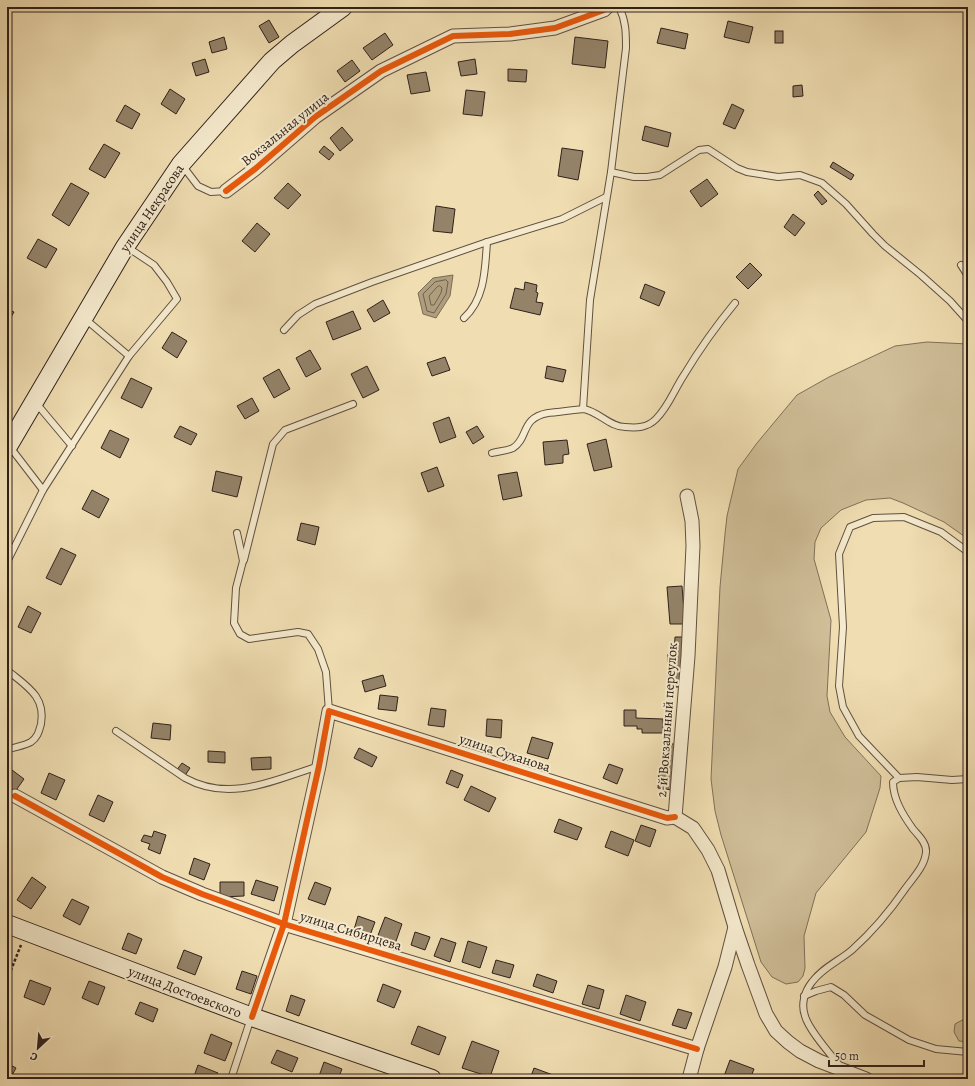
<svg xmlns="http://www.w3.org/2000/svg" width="975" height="1086" font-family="Alegreya,serif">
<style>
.green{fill:#cfbe98;stroke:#807059}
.water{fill:#af9e7e;stroke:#7c6c56}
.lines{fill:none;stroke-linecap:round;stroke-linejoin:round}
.shore{stroke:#70604c;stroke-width:1}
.building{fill:#948369;stroke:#30211a}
.service-casing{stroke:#605040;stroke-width:8}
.minor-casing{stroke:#605040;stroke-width:15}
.secondary-casing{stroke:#30211a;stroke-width:20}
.path{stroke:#30211a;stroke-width:2.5;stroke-dasharray:3 2;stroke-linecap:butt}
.service{stroke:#f5eacd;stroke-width:6}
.minor{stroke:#f5eacd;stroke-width:13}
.secondary{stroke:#f5eacd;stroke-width:18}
.cycleway-casing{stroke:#f5eacd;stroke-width:8}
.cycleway{stroke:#e8590c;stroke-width:6}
.labels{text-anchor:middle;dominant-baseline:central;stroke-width:4;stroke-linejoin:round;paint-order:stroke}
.street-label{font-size:14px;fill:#30211a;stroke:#f5eacd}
</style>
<rect width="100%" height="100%" fill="#f0deb2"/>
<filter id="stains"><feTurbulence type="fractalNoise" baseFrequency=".005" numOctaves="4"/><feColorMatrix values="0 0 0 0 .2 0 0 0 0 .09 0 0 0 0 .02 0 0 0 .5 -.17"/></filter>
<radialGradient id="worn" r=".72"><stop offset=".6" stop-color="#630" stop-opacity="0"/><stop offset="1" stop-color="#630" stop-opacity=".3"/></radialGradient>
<g class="green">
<path d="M927,342L968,344V539L944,522L903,503L890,498L866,500L841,510L821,528L815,542L814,559L831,620L827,696L830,712L845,737L881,776L880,788L866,832L816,893L804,936L805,968L803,976L798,982L786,984L772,977L761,962L721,835L715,811L711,779L720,587L725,534L727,516L738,469L757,443L797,395L829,377L895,346Z"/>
<path d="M968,1017V1042L959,1041L954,1032L955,1024Z"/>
</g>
<path class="water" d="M453,275L450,296L436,318L423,314L418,293L433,278Z"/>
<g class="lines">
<g class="shore">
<path d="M446,280L448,282L446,294L434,313L427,311L423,294L435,282Z"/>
<path d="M440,286L442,288L441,293L434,305H431L429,296L437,287Z"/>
</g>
</g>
<g class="building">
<path d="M269,20L279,37L269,43L259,26Z"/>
<path d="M728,21L753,27L749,43L724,37Z"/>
<path d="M661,28L688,34L685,49L657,43Z"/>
<rect x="775" y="31" width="8" height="12"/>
<path d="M385,33L393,45L372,60L363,48Z"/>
<path d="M224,37L227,49L212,53L209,42Z"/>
<path d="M575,37L608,41L605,68L572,64Z"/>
<path d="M205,59L209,72L196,76L192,63Z"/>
<path d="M475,59L477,74L461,76L458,62Z"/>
<path d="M352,60L360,71L345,82L337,71Z"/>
<path d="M508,69L527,70L526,82L508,81Z"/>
<path d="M426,72L430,91L411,94L407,75Z"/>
<path d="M802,85L803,96L793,97V86Z"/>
<path d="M170,89L185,99L176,114L161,104Z"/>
<path d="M466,90L485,92L482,116L463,114Z"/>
<path d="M732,104L744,110L735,129L723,124Z"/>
<path d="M125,105L140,114L132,129L116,121Z"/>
<path d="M645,126L671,133L668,147L642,140Z"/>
<path d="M342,127L353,140L340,151L330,138Z"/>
<path d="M104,144L120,153L105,178L89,169Z"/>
<path d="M324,146L334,154L329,160L319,152Z"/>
<path d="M562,148L583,151L578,180L558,176Z"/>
<path d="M833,162L854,175L851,180L830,167Z"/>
<path d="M707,179L718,194L701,207L690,191Z"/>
<path d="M71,183L89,193L69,226L52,215Z"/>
<path d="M288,183L301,195L288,209L274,198Z"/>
<path d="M818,191L827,201L822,205L814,195Z"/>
<path d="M436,206L455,209L452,233L433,231Z"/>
<path d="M793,214L805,223L795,236L784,227Z"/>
<path d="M257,223L270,234L255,252L242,241Z"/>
<path d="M38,239L57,249L46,268L27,258Z"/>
<path d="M750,263L762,275L748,289L736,277Z"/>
<path d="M525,282L537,285L536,292L538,293L536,302L543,303L540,315L510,308L515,288L524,290Z"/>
<path d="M645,284L665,292L659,306L640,298Z"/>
<path d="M383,300L390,313L374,322L367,310Z"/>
<path d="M7,309L14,312L7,324Z"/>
<path d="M353,311L361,329L333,340L326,322Z"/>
<path d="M172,332L187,341L177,358L162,348Z"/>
<path d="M310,350L321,369L306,377L296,358Z"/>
<path d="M445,357L450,370L432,376L427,363Z"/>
<path d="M367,366L379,390L363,398L351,374Z"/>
<path d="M547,366L566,370L563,382L545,378Z"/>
<path d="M279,369L290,389L274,398L263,378Z"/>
<path d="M131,378L152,388L142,408L121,398Z"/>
<path d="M252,398L259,411L245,419L237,406Z"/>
<path d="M449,417L456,437L440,443L433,423Z"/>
<path d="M180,426L197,434L191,445L174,437Z"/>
<path d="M477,426L484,437L473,444L466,432Z"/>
<path d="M110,430L129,439L120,458L101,448Z"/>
<path d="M606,439L612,467L594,471L587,444Z"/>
<path d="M567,440L569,454L563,455V463L545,465L543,442Z"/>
<path d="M437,467L444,486L428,492L421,473Z"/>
<path d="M216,471L242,477L237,497L212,491Z"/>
<path d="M517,472L522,496L503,500L498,475Z"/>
<path d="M92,490L109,499L99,518L82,509Z"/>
<path d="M301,523L319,527L315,545L297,540Z"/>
<path d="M61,548L76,555L61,585L46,578Z"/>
<path d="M682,586L685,624H670L667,587Z"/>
<path d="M28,606L41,613L31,633L18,627Z"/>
<path d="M675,637H684V687H668V654H674Z"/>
<path d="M383,675L386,686L365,692L362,681Z"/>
<path d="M380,695L398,697L396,711L378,709Z"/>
<path d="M431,708L446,710L444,727L428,725Z"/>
<path d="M624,710H636V718L663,719V733H642V729H637V726H624Z"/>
<path d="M487,719L502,720L501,738L486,736Z"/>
<path d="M153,723L171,725L170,740L151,738Z"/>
<path d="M532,737L553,743L548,759L527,753Z"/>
<path d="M667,744H676L672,790L658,788L659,771H665Z"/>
<path d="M359,748L377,757L372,767L354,758Z"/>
<path d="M208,751L225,752V763L208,762Z"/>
<path d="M271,757V769L252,770L251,758Z"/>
<path d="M182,763L190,768L184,777L176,771Z"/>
<path d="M609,764L623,769L617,784L603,778Z"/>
<path d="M8,767L24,779L12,796L7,791Z"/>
<path d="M451,770L463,775L458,788L446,783Z"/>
<path d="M49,773L65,780L56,800L41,793Z"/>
<path d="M471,786L496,798L489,812L464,800Z"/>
<path d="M98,795L113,802L104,822L89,815Z"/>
<path d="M559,819L582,828L577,840L554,832Z"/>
<path d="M641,825L656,830L650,847L635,841Z"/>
<path d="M154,831L166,835L160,854L148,849L150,844L141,841L144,835L152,837Z"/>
<path d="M611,831L634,840L628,856L605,847Z"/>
<path d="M194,858L210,864L204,880L189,874Z"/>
<path d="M32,877L46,887L31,909L17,900Z"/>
<path d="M256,880L278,887L274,901L251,894Z"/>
<path d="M220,882H244V896L220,897Z"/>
<path d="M315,882L331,888L325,905L308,899Z"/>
<path d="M72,899L89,907L80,925L63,916Z"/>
<path d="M358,916L375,922L369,938L353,933Z"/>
<path d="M385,917L402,924L395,944L377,938Z"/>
<path d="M415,932L430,937L425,950L411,945Z"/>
<path d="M128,933L142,939L136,954L122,949Z"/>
<path d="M441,938L456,943L450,962L434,956Z"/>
<path d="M468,941L487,947L480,968L462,962Z"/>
<path d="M184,950L202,957L195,975L177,968Z"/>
<path d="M496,960L514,965L510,978L492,973Z"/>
<path d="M242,971L257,976L251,994L236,989Z"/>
<path d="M537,974L557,981L553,993L533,986Z"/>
<path d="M30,980L51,988L44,1005L24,997Z"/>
<path d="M89,981L105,987L98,1005L82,998Z"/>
<path d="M383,984L401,991L394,1008L377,1001Z"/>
<path d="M588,985L604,990L599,1009L582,1004Z"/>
<path d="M291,995L305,1000L299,1016L286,1011Z"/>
<path d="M626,995L646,1002L640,1021L620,1014Z"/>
<path d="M140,1002L158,1009L153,1022L135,1014Z"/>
<path d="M678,1009L692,1013L686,1029L672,1025Z"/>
<path d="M418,1026L446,1037L439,1055L411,1044Z"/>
<path d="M211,1034L232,1043L225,1061L204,1053Z"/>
<path d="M472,1041L499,1051L490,1077L462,1068Z"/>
<path d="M277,1050L298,1058L292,1072L271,1063Z"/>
<path d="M730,1060L754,1069L750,1079H723Z"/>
<path d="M324,1062L342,1069L338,1079H318Z"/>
<path d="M7,1063L16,1068L10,1079H7Z"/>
<path d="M198,1065L218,1073L216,1079H193Z"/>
<path d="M534,1068L553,1075L551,1079H530Z"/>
</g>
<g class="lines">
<defs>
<g id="service">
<path d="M182,165L198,186L211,192L226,191"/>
<path d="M611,172L634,177H647L660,175L699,150L708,149L737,168L747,172L778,177L800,175L822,183L846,204L873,234L885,246L921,275L950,301L968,321"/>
<path d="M961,265L968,276"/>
<path d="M84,318L129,356"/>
<path d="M464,318C485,299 485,269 487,242"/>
<path d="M284,330L298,315L315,304L372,282L487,242L562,219L606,197"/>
<path d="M36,403L72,446"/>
<path d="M583,409L590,300L611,172L626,48C626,33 626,21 619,7"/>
<path d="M10,447L43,490"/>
<path d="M492,453C498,451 507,451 513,448C529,438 520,418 548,413C553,413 580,409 584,409C599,412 610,427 625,427C637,428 647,428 656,419C669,406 674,390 684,375C699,350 716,326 735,303"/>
<path d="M237,533L243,561L236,588L234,623L240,634L249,639L298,632L308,634L318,649L326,672L329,711"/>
<path d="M244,560L273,444L285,430L353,404"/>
<path d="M7,562L43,490L129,356L177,299L167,282L154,265L127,247"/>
<path d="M7,670C26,686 46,696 41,724C39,731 38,737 31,742C24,746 14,747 7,750"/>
<path d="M116,731L185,778C230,803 274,780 319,766"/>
<path d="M899,778L859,736L843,707L839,686L843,627L839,554L850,527L873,518L904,517L941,532L968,552"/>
<path d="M804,996L816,991L831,987L844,995L865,1015L909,1040L936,1049L968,1052"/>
<path d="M231,1079L251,1018"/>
<path d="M841,1079L843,1070C833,1057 809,1031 805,1016C801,1005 804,992 812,982C822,968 839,961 852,950C872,932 890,911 905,889C913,878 925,866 926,852C927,843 918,835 913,829C903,815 893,799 893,782L899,778L917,777L952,780L968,779"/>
</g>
<g id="minor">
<path d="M226,191L255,169L315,117L381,71L453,36L510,34L555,28L604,10L607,7"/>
<path d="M687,496L692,521L693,546L688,656L675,817L693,828L708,850L718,870L735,927L748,965L766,1014L776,1031L788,1042L800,1051L819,1061L866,1079"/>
<path d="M15,796L162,877L202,894L284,924L697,1049"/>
<path d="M252,1017L284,924L319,766L329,711L667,818L675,817"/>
<path d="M689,1079L697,1049L725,967L735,927"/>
</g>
<g id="secondary">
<path d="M7,448L125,247L181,164L272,61L292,44L343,7"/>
<path d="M7,924L252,1017L432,1079"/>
</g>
</defs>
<use href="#service" class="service-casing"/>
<use href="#minor" class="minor-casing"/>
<use href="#secondary" class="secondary-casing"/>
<path class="path" d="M7,980L21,945"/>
<use href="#service" class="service"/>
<use href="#minor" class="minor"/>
<use href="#secondary" class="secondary"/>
<defs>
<g id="cycleway">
<path d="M226,191L255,169L315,117L381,71L453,36L510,34L555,28L604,10L607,7"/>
<path d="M15,796L162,877L202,894L284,924L697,1049"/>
<path d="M252,1017L284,924L319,766L329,711L667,818L675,817"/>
</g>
</defs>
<use href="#cycleway" class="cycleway-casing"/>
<use href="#cycleway" class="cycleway"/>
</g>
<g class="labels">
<g class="street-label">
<text transform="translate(285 129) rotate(-39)">Вокзальная улица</text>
<text transform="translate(152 208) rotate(-56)">улица Некрасова</text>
<text transform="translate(667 720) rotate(-86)">2-й Вокзальный переулок</text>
<text transform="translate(505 753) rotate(18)">улица Суханова</text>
<text transform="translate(351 931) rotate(17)">улица Сибирцева</text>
<text transform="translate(185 992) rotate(21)">улица Достоевского</text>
</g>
</g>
<rect width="975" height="1086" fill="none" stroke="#f0deb2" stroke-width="24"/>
<rect x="8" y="8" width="959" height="1070" fill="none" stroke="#30211a" stroke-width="2"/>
<rect x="12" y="12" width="951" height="1062" fill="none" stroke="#30211a"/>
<g transform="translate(38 1048) rotate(206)" stroke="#f5eacd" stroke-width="3" paint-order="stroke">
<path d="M0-3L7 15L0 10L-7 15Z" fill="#30211a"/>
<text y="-6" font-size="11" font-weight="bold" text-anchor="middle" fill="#30211a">С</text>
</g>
<path d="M829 1060v6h95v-6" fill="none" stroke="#30211a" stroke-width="2"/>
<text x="835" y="1060" font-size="12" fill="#30211a" stroke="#f5eacd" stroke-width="3" paint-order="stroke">50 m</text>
<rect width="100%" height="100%" filter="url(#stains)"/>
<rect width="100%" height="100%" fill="url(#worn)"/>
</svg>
